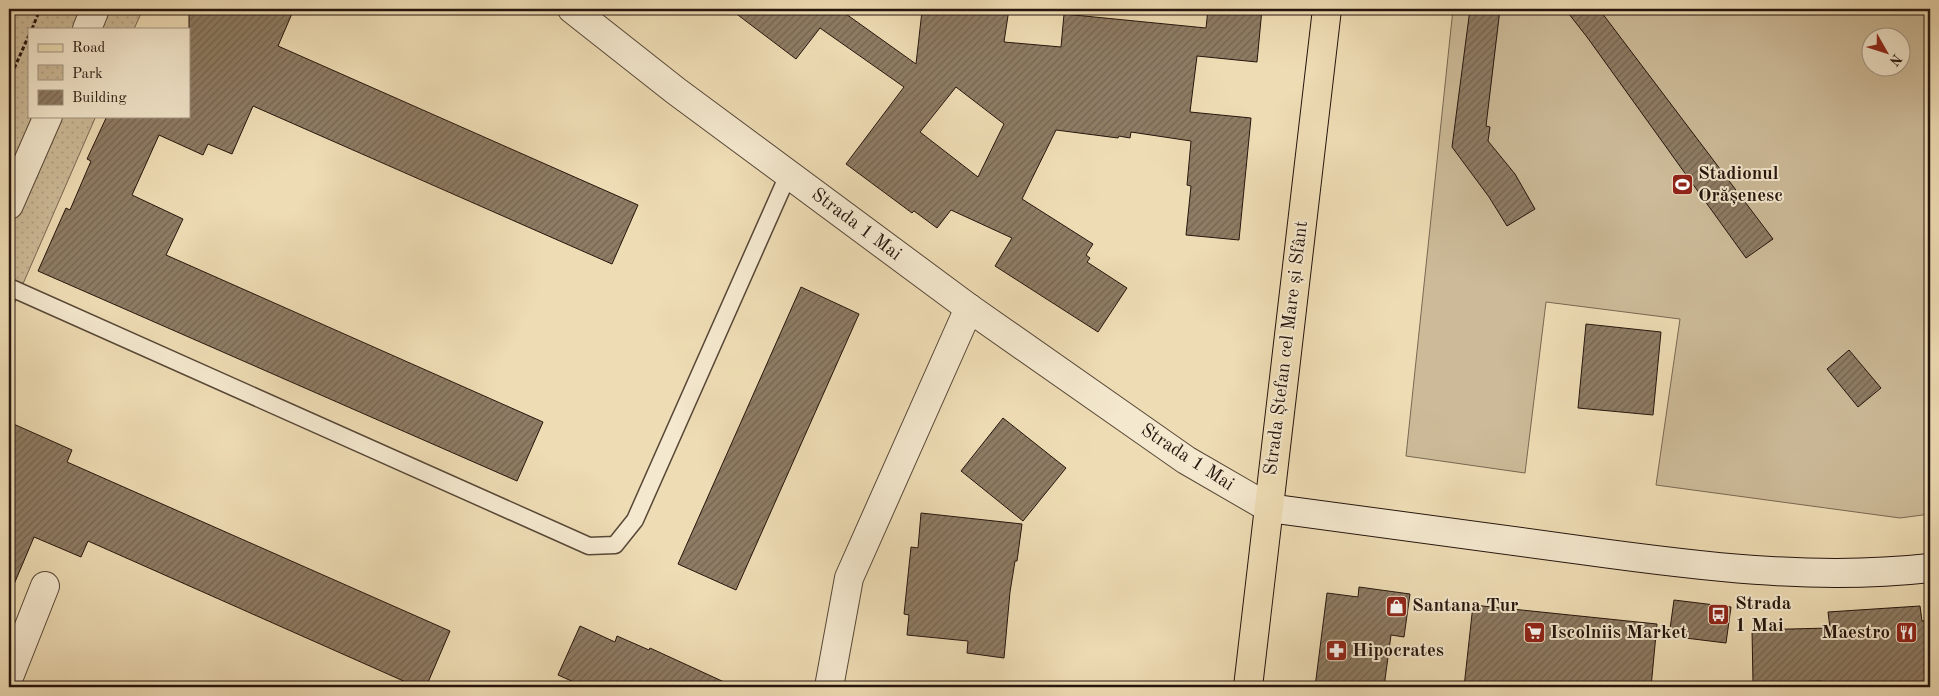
<svg xmlns="http://www.w3.org/2000/svg" width="1939" height="696" font-family="'Old Standard TT',serif">
<style>
.green{fill:#ccba98;stroke:#786852;fill-rule:evenodd}
.park{fill:url(#park-dots);stroke:#786852}
.building{fill:url(#building-hatch);stroke:#25150d;fill-rule:evenodd}
.lines{fill:none;stroke-linecap:round;stroke-linejoin:round}
.lane-casing{stroke:#574737;stroke-width:19}
.street-casing{stroke:#574737;stroke-width:30}
.secondary-casing{stroke:#25150d;stroke-width:30}
.primary-casing{stroke:#25150d;stroke-width:30}
.path{stroke:#25150d;stroke-width:3;stroke-dasharray:4 2.5;stroke-linecap:butt}
.lane{stroke:#f4e8ce;stroke-width:16}
.street{stroke:#f4e8ce;stroke-width:28}
.secondary{stroke:#f4e8ce;stroke-width:28}
.primary{stroke:#eedcb4;stroke-width:28}
.labels{text-anchor:middle;dominant-baseline:central;stroke-width:4;stroke-linejoin:round;paint-order:stroke}
.poi-label{font-size:19px;font-weight:bold;fill:#25150d;stroke:#f4e8ce;text-anchor:start}
.street-label{font-size:19px;fill:#25150d;stroke:#f4e8ce}
</style>
<defs>
<pattern id="park-dots" width="8" height="8" patternUnits="userSpaceOnUse" patternTransform="scale(1.25)"><rect width="8" height="8" fill="#ccba98"/><path d="M2 2h.1M6 6h.1" fill="none" stroke="#af9f82" stroke-width="1.8" stroke-linecap="round"/></pattern>
<pattern id="building-hatch" width="6" height="6" patternUnits="userSpaceOnUse" patternTransform="scale(1.25)"><rect width="6" height="6" fill="#8e7c64"/><path d="M-1 1l2-2M0 6l6-6M5 7l2-2" fill="none" stroke="#746451"/></pattern>
</defs>
<rect width="100%" height="100%" fill="#eedcb4"/>
<filter id="stains"><feTurbulence type="fractalNoise" baseFrequency=".004" numOctaves="4"/><feColorMatrix values="0 0 0 0 .2 0 0 0 0 .09 0 0 0 0 .02 0 0 0 .5 -.17"/></filter>
<radialGradient id="worn" r=".72"><stop offset=".6" stop-color="#630" stop-opacity="0"/><stop offset="1" stop-color="#630" stop-opacity=".3"/></radialGradient>
<path class="green" d="M1453,9H1930V514L1900,518L1656,485L1680,319L1546,302L1525,473L1406,456ZM1872,38H1902V68H1872Z"/>
<path class="park" d="M9,9H143L134,29H29V116H96L9,316Z"/>
<g class="building">
<path d="M189,9H294L278,46L638,205L612,264L253,106L232,154L208,144L203,155L159,135L132,195L183,219L166,255L543,422L517,481L38,271L66,208L70,210L91,161L87,159L107,116H189Z"/>
<path d="M730,9H839L916,64L922,11L946,13L947,9H1009L1004,42L1061,47L1064,14L1206,28L1208,9H1262L1257,62L1197,56L1190,112L1251,118L1239,240L1186,235L1191,186L1187,185L1191,141L1131,132L1130,138L1119,136L1118,138L1056,130L1022,199L1093,244L1086,255L1090,258L1087,262L1127,288L1098,332L995,266L1012,238L951,210L937,228L914,211L912,213L846,164L904,87L820,28L796,59ZM956,87L1004,124L978,177L920,132Z"/>
<path d="M1470,9H1500L1486,126L1490,127L1488,141L1515,174L1535,209L1507,226L1489,197L1452,147Z"/>
<path d="M1565,9H1599L1773,239L1746,258L1587,37Z"/>
<path d="M801,287L859,314L736,590L678,564Z"/>
<path d="M1586,324L1661,332L1653,415L1578,408Z"/>
<path d="M1849,350L1881,388L1858,407L1827,369Z"/>
<path d="M1003,418L1066,468L1023,521L961,471Z"/>
<path d="M9,422L72,450L67,462L450,631L426,687H417L88,541L81,557L34,537L9,596Z"/>
<path d="M921,513L1022,524L1017,561H1015L1010,592L1004,658L967,653L968,641L907,635L909,615L904,614L911,547L918,548Z"/>
<path d="M1359,587L1410,594L1404,637L1391,635L1384,687H1315L1327,593L1358,597Z"/>
<path d="M1674,600L1731,607L1726,643L1669,636Z"/>
<path d="M1473,605L1657,624L1651,687H1572L1519,682L1518,687H1464Z"/>
<path d="M1920,606L1922,621L1930,620V687H1822V681L1753,683L1752,630L1830,628L1828,612Z"/>
<path d="M580,626L615,642L617,636L649,650L650,648L735,687H585L558,675Z"/>
</g>
<g class="lines">
<defs>
<path id="lane" d="M9,287L589,546L615,545L635,520L788,175"/>
<g id="street">
<path d="M572,9L676,91L969,308L1186,460L1269,508"/>
<path d="M87,29L95,9"/>
<path d="M9,205L48,116"/>
<path d="M9,677L45,586"/>
<path d="M829,687L849,578L969,308"/>
</g>
<path id="secondary" d="M1269,508C1372,522 1476,536 1580,550C1696,566 1813,581 1930,568"/>
<path id="primary" d="M1248,687L1327,9"/>
</defs>
<use href="#lane" class="lane-casing"/>
<use href="#street" class="street-casing"/>
<use href="#secondary" class="secondary-casing"/>
<use href="#primary" class="primary-casing"/>
<g class="path">
<path d="M32,29L40,9"/>
<path d="M9,80L29,35"/>
</g>
<use href="#lane" class="lane"/>
<use href="#street" class="street"/>
<use href="#secondary" class="secondary"/>
<use href="#primary" class="primary"/>
</g>
<defs>
<symbol id="stadium-square" viewBox="-11 -11 22 22"><rect x="-9" y="-9" width="18" height="18" rx="4" fill="#8f2418" stroke="#f4e8ce"/><path d="M0-5a6.5 5 0 1 0 0 10a6.5 5 0 1 0 0-10ZM-3.5-1.8h7v3.6h-7Z" fill="#fff"/></symbol>
<symbol id="shop-square" viewBox="-11 -11 22 22"><rect x="-9" y="-9" width="18" height="18" rx="4" fill="#8f2418" stroke="#f4e8ce"/><path d="M-5-2.5h2.3a2.7 3.5 0 0 1 5.4 0H5L5.5 6h-11ZM-1.5-2.5h3a1.5 2.3 0 0 0-3 0Z" fill="#fff"/></symbol>
<symbol id="bus-square" viewBox="-11 -11 22 22"><rect x="-9" y="-9" width="18" height="18" rx="4" fill="#8f2418" stroke="#f4e8ce"/><path d="M-5-6H5V4H4V6H2V4H-2V6H-4V4H-5ZM-3.5-4V0h7V-4ZM-3.5 1.2v1.5H-2V1.2ZM2 1.2v1.5H3.5V1.2Z" fill="#fff"/></symbol>
<symbol id="supermarket-square" viewBox="-11 -11 22 22"><rect x="-9" y="-9" width="18" height="18" rx="4" fill="#8f2418" stroke="#f4e8ce"/><path d="M-6-5.5h2.5l.6 2H6L4.5 2H-2.5L-4.4-4H-6ZM-1.5 3.2a1.3 1.3 0 1 0 .1 0ZM3 3.2a1.3 1.3 0 1 0 .1 0Z" fill="#fff"/></symbol>
<symbol id="restaurant-square" viewBox="-11 -11 22 22"><rect x="-9" y="-9" width="18" height="18" rx="4" fill="#8f2418" stroke="#f4e8ce"/><path d="M-5-6h1v4h1v-4h1v4h1v-4h1v5L-1.5 .5V6h-2V.5L-5-1ZM5-6V6H3V1.5H1.5Q1.5-4 5-6Z" fill="#fff"/></symbol>
<symbol id="pharmacy-square" viewBox="-11 -11 22 22"><rect x="-9" y="-9" width="18" height="18" rx="4" fill="#8f2418" stroke="#f4e8ce"/><path d="M-2-6h4v4h4v4h-4v4h-4v-4h-4v-4h4Z" fill="#fff"/></symbol>
</defs>
<g fill-rule="evenodd">
<use href="#stadium-square" x="1670" y="172" width="25" height="25"/>
<use href="#shop-square" x="1384" y="594" width="25" height="25"/>
<use href="#bus-square" x="1706" y="602" width="25" height="25"/>
<use href="#supermarket-square" x="1522" y="620" width="25" height="25"/>
<use href="#restaurant-square" x="1894" y="620" width="25" height="25"/>
<use href="#pharmacy-square" x="1324" y="638" width="25" height="25"/>
</g>
<g class="labels">
<g class="poi-label">
<text x="1698" y="174">Stadionul<tspan x="1698" dy="22">Orășenesc</tspan></text>
<text x="1735" y="604">Strada<tspan x="1735" dy="22">1 Mai</tspan></text>
<text x="1412" y="606">Santana Tur</text>
<text x="1550" y="633">Iscolniis Market</text>
<text x="1890" y="633" text-anchor="end">Maestro</text>
<text x="1352" y="651">Hipocrates</text>
</g>
<g class="street-label">
<text transform="translate(856 225) rotate(37)">Strada 1 Mai</text>
<text transform="translate(1287 348) rotate(-83)">Strada Ștefan cel Mare și Sfânt</text>
<text transform="translate(1187 458) rotate(33)">Strada 1 Mai</text>
</g>
</g>
<rect width="1939" height="696" fill="none" stroke="#eedcb4" stroke-width="30"/>
<rect x="10" y="10" width="1919" height="676" fill="none" stroke="#25150d" stroke-width="2.5"/>
<rect x="15" y="15" width="1909" height="666" fill="none" stroke="#25150d"/>
<rect x="28" y="28" width="162" height="90" fill="#f4e8ce" stroke="#a19481"/>
<rect x="38" y="44" width="25" height="8" fill="#eedcb4" stroke="#a19481"/>
<text x="72" y="52" font-size="15" fill="#25150d">Road</text>
<rect x="38" y="65" width="25" height="15" fill="url(#park-dots)" stroke="#a19481"/>
<text x="72" y="78" font-size="15" fill="#25150d">Park</text>
<rect x="38" y="90" width="25" height="15" fill="url(#building-hatch)" stroke="#a19481"/>
<text x="72" y="102" font-size="15" fill="#25150d">Building</text>
<g transform="translate(1886 52) rotate(129)"><circle r="24" fill="#f4e8ce" stroke="#a19481"/>
<path d="M0-4L9 19L0 12L-9 19Z" fill="#8f2418"/>
<text y="-8" font-size="14" font-weight="bold" text-anchor="middle" fill="#25150d">N</text>
</g>
<rect width="100%" height="100%" filter="url(#stains)"/>
<rect width="100%" height="100%" fill="url(#worn)"/>
</svg>
